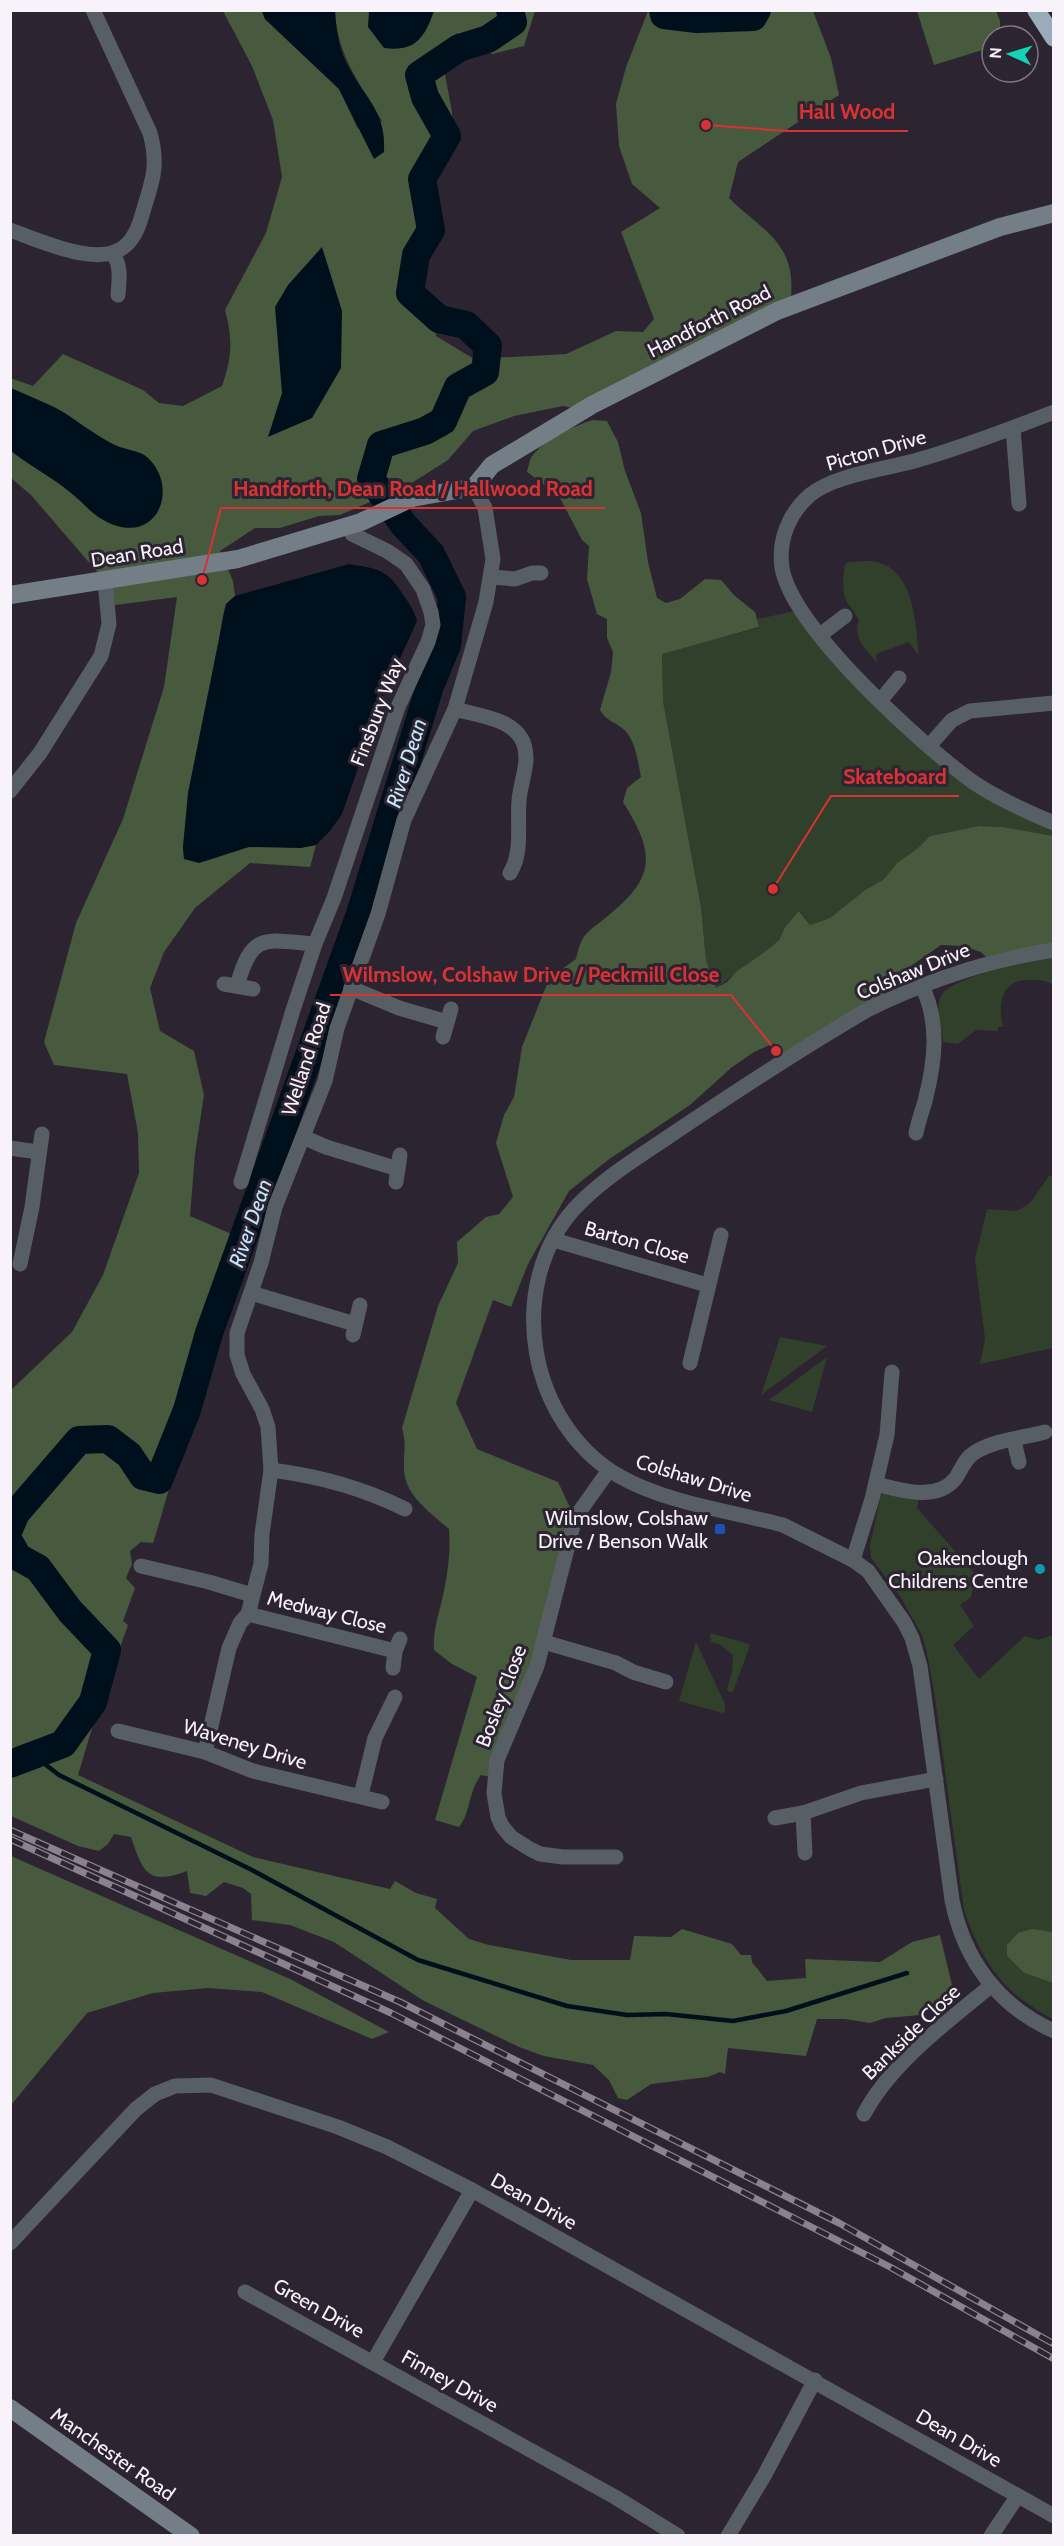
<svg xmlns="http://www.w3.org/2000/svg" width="1064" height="2546" font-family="Cabin,sans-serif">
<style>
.green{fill:#31402a}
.forest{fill:#475a3e}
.water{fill:#000f1c}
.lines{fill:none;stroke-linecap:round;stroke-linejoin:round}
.stream{stroke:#000f1c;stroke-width:4.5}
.river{stroke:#000f1c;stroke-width:28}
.street{stroke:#585f64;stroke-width:15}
.secondary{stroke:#737e86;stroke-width:18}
.highway{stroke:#9aacb8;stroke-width:18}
.rail-casing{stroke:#8a838f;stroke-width:7}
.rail{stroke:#2c2431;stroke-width:4.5;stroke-dasharray:14;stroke-linecap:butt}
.transit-dot{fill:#1a4fb4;stroke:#2c2431;stroke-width:2}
.culture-dot{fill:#0f9aa8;stroke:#2c2431;stroke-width:2}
.labels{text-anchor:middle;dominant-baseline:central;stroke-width:6;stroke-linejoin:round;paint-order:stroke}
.street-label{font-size:20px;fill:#f8f2fb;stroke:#2c2431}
.poi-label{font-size:20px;fill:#f8f2fb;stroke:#2c2431;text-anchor:end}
.water-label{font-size:21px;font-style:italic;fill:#c3e7fe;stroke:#2c2431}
.leader{fill:none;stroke:#d83233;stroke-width:2}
.callout-dot{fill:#d83233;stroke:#2c2431;stroke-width:2}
.callout-label{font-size:21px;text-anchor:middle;font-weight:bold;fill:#d83233;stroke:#2c2431;stroke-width:6;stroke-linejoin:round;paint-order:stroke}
</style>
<rect width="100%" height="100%" fill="#2c2431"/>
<g class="green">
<path d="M849,562C858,562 868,560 877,562C915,571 916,627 919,656L909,642L876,654L877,663C867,650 852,638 859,621C856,612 849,607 846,600C842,590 843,574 845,564Z"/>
<path d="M791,612H804L815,628L972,781L1053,823V836L1003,827L979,826L930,836L918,848L897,863L883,880L865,890L830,918L810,925L800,911L785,927L779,940L766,951L716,988L706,960L701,907L663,701L662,653L758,628L757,619Z"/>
<path d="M1053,958V985C1046,980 1039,980 1031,980C1002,978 997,1003 1003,1027H998V1031L976,1030L958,1044L943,1042C942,1027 935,1009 941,996C950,977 1032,960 1053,958Z"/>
<path d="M1049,1176H1053V1348L980,1364L985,1339L975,1259L987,1209L1017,1211L1030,1203Z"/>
<path d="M780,1337L827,1346L761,1395Z"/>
<path d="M827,1357L812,1412L769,1400Z"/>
<path d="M883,1486L920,1493L917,1508L976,1575L971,1597L960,1605L974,1626L953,1645L979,1679L1025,1636L1038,1640L1053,1635V1932C1030,1929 1023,1928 1007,1945V1956L1024,1973L1053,1983V2019C1004,1994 981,1961 964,1910L934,1690L926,1649L922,1635L900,1596L871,1558L870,1545Z"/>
<path d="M710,1633L749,1644V1648L733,1692H729L727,1689L732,1672L733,1655L721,1645L711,1642Z"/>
<path d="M696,1642L725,1704V1711L723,1713L679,1701Z"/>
</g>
<g class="forest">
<path d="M223,11H262L265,19L339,89L358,129L382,121C360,84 337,55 335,11H535L524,46L492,54L457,33L449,42L444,69L452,112L453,140L416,227L418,275L429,294L436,336L474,359L566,354L616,331L643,332L654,319L621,232L660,208L632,184L619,146L616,104L626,67L648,11H813L831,58L839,95L738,162L729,198C766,234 799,244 790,306L584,410L563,406L514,416L473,431L448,460L407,486L340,515L319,516L280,528H255L220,551L233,581L235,596L226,604L223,615C211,693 191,769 183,847L184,858C214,868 224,848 251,847C273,845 294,850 316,845L310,867L250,863L195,908L164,952L150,988L160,1031L194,1051L204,1095L195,1154L190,1216L243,1239C241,1294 214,1349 196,1402C179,1448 168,1496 153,1543L141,1542L130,1551L132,1564L126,1578L135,1588L123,1621L128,1625L96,1715L78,1775L253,1857L390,1889L395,1881L416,1893L437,1899L435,1908L469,1939L489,1945L571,1960H630L634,1936L671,1937L682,1929L732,1944L741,1955H751L752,1962L767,1981L806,1978L805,1959L880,1962L912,1942L940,1935L952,1985L953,2001L936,2003L920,2015L886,2018L870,2023L845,2019H817L806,2056L728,2048L725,2074L720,2072L708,2077L651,2084L627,2100L618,2098L609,2080L593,2065L544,2056L519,2047L424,2001L334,1942L290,1925L252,1920L251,1894L243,1888L224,1882L206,1896L190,1893L187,1871C147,1886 143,1872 131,1837L114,1834L108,1844L99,1851L78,1846L11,1816V1390L72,1332L103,1275L139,1173L138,1133L127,1074L54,1065L44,1042L76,923L123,819L164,687L177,597L108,606L105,581L31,495L11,478L10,378L33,386L63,354L143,390L159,403L183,406L222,386C232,357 233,340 225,310L266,233L282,177L273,120L252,66Z"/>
<path d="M917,11H996L1000,21V36H992V47L934,65Z"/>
<path d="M593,420L607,421L618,442L625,471L641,513L648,562L657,598L666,603L680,599L705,579L721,580L735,596L755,612L759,627L662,654L663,701L701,907L706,960L716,988L727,982L736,972L766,951L779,940L785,927L799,911L810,925L830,918L865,890L883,880L897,863L918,848L930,836L979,826L1003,827L1053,836V950L991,962L981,952L963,946L941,945L901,973L890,988L867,1010L785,1061L774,1043L754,1052L731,1068L690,1105L608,1160L569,1191L528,1264L511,1307L493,1300L456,1403L477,1449L558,1482L575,1518L495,1778L481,1775C468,1792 471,1812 459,1827L435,1820L477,1677L452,1664L434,1650C433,1633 437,1620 441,1604C447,1580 451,1553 449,1529C432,1514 405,1496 404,1470C403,1454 407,1445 402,1428L438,1306L458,1263L457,1242L486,1217L499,1214L513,1197L496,1143L504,1115L514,1097L522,1047L545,989L551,977L576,959C582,934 585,934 604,919C655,879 657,856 623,802L627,788L641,777C638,762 635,737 622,728C612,720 608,722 600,710L611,672L613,652L607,638V619L597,614L587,579L589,546L582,540L559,496L527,472C528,468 529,462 531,458C541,441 575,425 593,420Z"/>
<path d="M11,1856L290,1979L389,2032L372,2039L262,1992L208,1988L153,1993L87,2013L11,2105Z"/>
<path d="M1032,1929L1053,1932V1983L1024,1973L1007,1956V1945L1018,1933Z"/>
</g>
<g class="water">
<path d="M262,11H335C336,28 338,44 345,60C361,95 387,109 384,152L374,159L339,89L265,19Z"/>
<path d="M369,11V10L434,11C424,39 415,52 384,48L368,27Z"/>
<path d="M322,247L342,311L341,368L312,418L268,437L282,393L275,307L288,285Z"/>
<path d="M11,388C26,395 42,401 56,408C76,419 94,435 115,445C125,450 140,450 148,458C178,486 160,541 114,525C93,517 87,506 71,493C52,477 30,466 11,451Z"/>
<path d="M349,564C379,569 387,569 404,596C410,604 414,611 417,621L383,696L342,814L330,831L316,845L301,848L249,847L199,863L184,859L183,847L188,793L226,604L235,596Z"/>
</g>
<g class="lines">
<path class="stream" d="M32,1754L59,1775L250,1869L418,1960L567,2006L627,2015L666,2014L733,2021L786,2011L907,1973"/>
<g class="river">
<path d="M663,10L664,15L697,19L753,17L757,10"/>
<path d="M10,1527L16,1513L79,1440L108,1439L129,1455L143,1476L159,1480L187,1410L209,1333L360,914L430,686L447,645L452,597L431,554L404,525L371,479L381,445L425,431L443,421L458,387L485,372L488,346L466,325L439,319L410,293L416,255L431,230L422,179L447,136L425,97L419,75L459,48L488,39L513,22L510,10"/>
<path d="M10,1543L18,1557L38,1568L70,1611L107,1650L93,1702L63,1744L10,1764"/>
</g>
<g class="street">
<path d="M10,230C39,240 99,269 125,246C137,236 141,219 145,205C154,177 158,162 150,133L93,10"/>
<path d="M112,253C122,265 119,280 118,295"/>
<path d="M1054,412C1010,429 966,446 921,459C889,469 835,474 810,495C789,513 778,540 782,568C793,629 922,745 973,782C998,799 1025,811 1054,823"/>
<path d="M1013,428L1019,504"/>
<path d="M492,577L515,579L532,573H541"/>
<path d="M820,635L845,616"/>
<path d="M880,701L899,678"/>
<path d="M455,709C475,715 509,718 521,738C525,744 526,752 526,760C525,774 520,787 519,801C517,824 523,852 510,873"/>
<path d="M929,746L952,720L970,711L1054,703"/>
<path d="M10,791L40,753L101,656L109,624L105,581"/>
<path d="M1054,950C988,960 926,981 867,1010C799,1050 733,1093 668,1137C636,1159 602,1179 575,1208C504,1286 528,1423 619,1476C666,1503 730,1511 783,1525L853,1560L868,1571L904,1622L912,1638L920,1666L952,1900C964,1960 998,2006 1054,2031"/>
<path d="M224,984L253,989"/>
<path d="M237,986C252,931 265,940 315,944"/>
<path d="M351,988L399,1008L447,1022"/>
<path d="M443,1037L451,1009"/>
<path d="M916,1133C918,1122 922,1112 925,1101C935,1062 940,1023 922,986"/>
<path d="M303,1137L326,1147L398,1169"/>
<path d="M10,1148L38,1152"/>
<path d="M241,1182L293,1010L315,944L334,898L398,707L428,642L433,625L431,612L423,589L406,564L387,551L352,534L349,526"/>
<path d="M396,1182L400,1155"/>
<path d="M554,1240L707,1285"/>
<path d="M20,1264L32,1207L42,1134"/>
<path d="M251,1293L355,1324"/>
<path d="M353,1335L360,1305"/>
<path d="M690,1363L721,1235"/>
<path d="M1014,1441L1019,1462"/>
<path d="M271,1470C319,1476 361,1487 405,1509"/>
<path d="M609,1470L575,1518L537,1666L497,1760L494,1793L498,1817L502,1826L511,1837L530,1849L540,1854L563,1857H616"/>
<path d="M876,1484C899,1490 936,1502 955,1479C961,1471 964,1459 974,1453C993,1440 1023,1438 1045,1432"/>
<path d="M853,1560L872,1499L887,1435L892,1372"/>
<path d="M141,1566L209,1582L252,1595"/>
<path d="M248,1614L395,1651"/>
<path d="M544,1642L616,1663L633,1672L666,1682"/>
<path d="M393,1668L395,1651L400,1639"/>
<path d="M118,1731L205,1752L253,1771L382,1802"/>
<path d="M205,1752L229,1648L240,1623L248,1614L261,1564L262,1534L271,1470L268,1427L262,1409L243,1374L237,1355V1333L261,1263L275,1207L325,1081L337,1028L378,914L404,820L455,709L486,602L493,559L485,508L474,487"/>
<path d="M361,1795L375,1738L395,1697"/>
<path d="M803,1813L805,1853"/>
<path d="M775,1818L803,1813L861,1793L936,1779"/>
<path d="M864,2114C891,2063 948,2021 992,1985"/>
<path d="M10,2243L136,2109L155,2094L175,2086L211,2085L338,2127L387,2147L472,2190L1054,2516"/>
<path d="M245,2292L615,2497L678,2536"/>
<path d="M373,2362L472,2190"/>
<path d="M728,2536L764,2476L815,2380"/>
<path d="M991,2536L1017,2497"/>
</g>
<g class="secondary">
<path d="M10,595L238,559L361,522L412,498L474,487L492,465L592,405L777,311L1000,227L1054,213"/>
<path d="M10,2408L191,2536"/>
</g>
<path class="highway" d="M1036,10L1054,38"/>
<defs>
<g id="rail">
<path d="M10,1830L400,2002L839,2223L1054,2344"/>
<path d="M10,1839L391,2013L890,2267L1054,2359"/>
</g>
</defs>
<use href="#rail" class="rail-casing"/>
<use href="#rail" class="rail"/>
</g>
<rect class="transit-dot" x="714" y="1523" width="12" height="12" rx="3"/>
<circle class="culture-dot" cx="1040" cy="1569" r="6"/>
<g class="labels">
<g class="street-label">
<text transform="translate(709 321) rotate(-27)">Handforth Road</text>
<text transform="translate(876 450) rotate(-16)">Picton Drive</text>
<text transform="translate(137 553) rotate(-9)">Dean Road</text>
<text transform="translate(377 712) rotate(-69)">Finsbury Way</text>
<text transform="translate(913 971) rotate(-22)">Colshaw Drive</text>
<text transform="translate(306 1059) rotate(-72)">Welland Road</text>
<text transform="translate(637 1242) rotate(16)">Barton Close</text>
<text transform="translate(694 1478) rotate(17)">Colshaw Drive</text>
<text transform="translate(327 1612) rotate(14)">Medway Close</text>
<text transform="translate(501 1696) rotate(-69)">Bosley Close</text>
<text transform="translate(245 1744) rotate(17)">Waveney Drive</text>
<text transform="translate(911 2032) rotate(-44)">Bankside Close</text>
<text transform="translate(534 2201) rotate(29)">Dean Drive</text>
<text transform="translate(319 2308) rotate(29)">Green Drive</text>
<text transform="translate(450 2381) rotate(29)">Finney Drive</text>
<text transform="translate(959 2438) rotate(30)">Dean Drive</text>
<text transform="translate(113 2454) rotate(35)">Manchester Road</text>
</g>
<g class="poi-label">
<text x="708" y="1518">Wilmslow, Colshaw<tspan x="708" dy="23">Drive / Benson Walk</tspan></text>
<text x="1028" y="1558">Oakenclough<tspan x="1028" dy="23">Childrens Centre</tspan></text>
</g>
<g class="water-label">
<text transform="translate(406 763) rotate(-73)">River Dean</text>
<text transform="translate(250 1223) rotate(-71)">River Dean</text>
</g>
</g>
<path class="leader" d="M706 125L787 131H908M202 580L221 508H605M773 889L831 796H959M776 1051L731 995H330"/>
<g class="callout-dot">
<circle cx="706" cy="125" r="6"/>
<circle cx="202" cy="580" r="6"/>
<circle cx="773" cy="889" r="6"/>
<circle cx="776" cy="1051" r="6"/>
</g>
<g class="callout-label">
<text x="847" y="119">Hall Wood</text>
<text x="413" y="496">Handforth, Dean Road / Hallwood Road</text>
<text x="895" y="784">Skateboard</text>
<text x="531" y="982">Wilmslow, Colshaw Drive / Peckmill Close</text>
</g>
<rect width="1064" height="2546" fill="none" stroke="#f8f2fb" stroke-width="24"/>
<g transform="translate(1010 54) rotate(274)"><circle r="28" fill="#2c2431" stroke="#7e7682" stroke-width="1.5"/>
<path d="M0-4.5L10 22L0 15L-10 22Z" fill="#11d5b4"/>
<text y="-9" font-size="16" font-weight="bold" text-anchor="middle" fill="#f8f2fb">N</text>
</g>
</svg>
